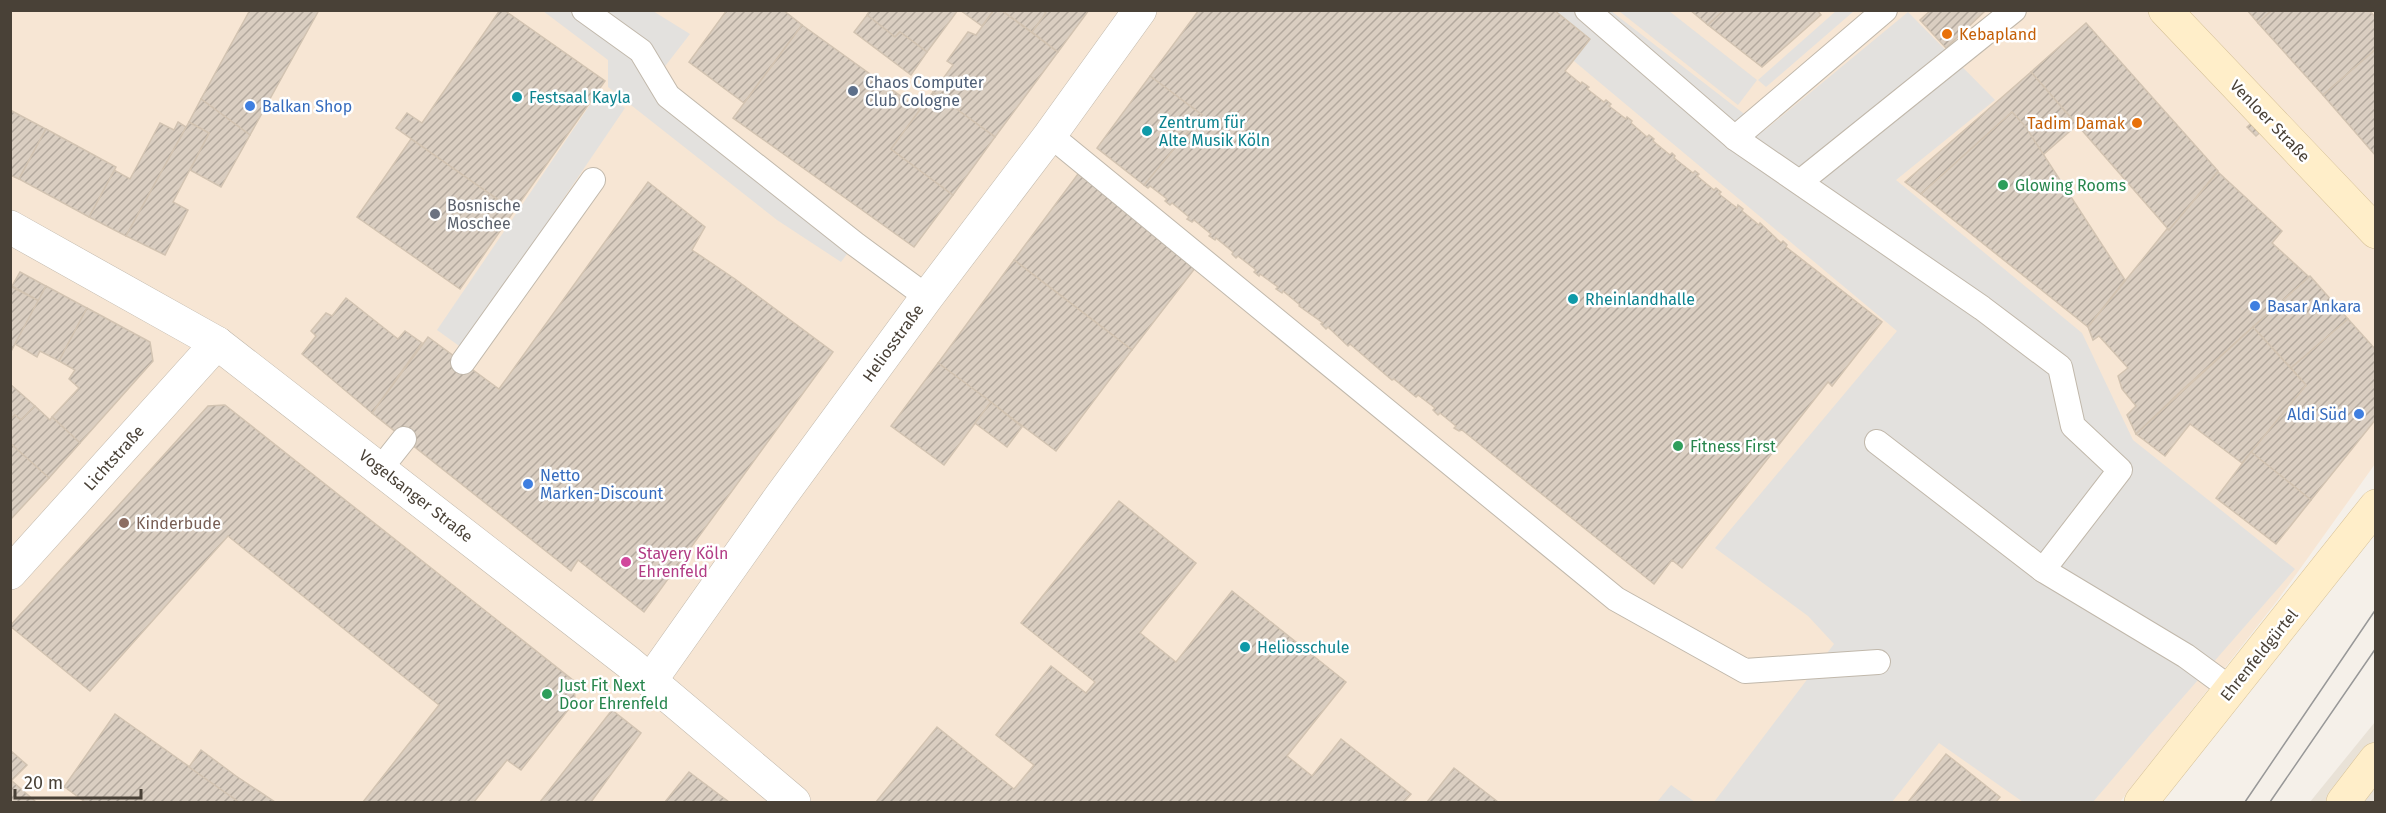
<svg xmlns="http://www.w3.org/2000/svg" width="2386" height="813" font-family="'Fira Sans',sans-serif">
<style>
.residential{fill:#e9e2d7}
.commercial{fill:#f7e6d4}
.parking{fill:#e3e1de}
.building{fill:url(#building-hatch);stroke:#d2c3b1;stroke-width:1.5}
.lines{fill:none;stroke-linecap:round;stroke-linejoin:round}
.service-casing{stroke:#c1b8ab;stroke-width:26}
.minor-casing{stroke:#c1b8ab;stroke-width:34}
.tertiary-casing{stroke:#c1b8ab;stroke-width:34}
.secondary-casing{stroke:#d6c198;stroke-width:34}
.service{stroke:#fff;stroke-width:24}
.minor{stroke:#fff;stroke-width:33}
.tertiary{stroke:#fff;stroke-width:33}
.secondary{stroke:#ffeec9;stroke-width:33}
.tram{stroke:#989898;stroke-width:1.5}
.food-dot{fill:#e8710a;stroke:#fff;stroke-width:2}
.service-dot{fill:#5c6f8a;stroke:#fff;stroke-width:2}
.culture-dot{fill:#0f9aa8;stroke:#fff;stroke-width:2}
.shop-dot{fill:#3f7fe0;stroke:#fff;stroke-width:2}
.leisure-dot{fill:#2e9e5b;stroke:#fff;stroke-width:2}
.worship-dot{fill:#6b7280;stroke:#fff;stroke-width:2}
.education-dot{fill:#8d6e63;stroke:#fff;stroke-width:2}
.hotel-dot{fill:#d1479c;stroke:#fff;stroke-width:2}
.labels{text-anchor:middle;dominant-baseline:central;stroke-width:5;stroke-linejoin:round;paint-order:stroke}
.food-label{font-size:16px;fill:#c56008;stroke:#fff;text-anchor:start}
.service-label{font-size:16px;fill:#4e5e75;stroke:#fff;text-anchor:start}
.culture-label{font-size:16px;fill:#0d838f;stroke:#fff;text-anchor:start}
.shop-label{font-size:16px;fill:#366cbe;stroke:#fff;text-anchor:start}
.street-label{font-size:16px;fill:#494137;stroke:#fff}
.leisure-label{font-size:16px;fill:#27864d;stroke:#fff;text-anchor:start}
.worship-label{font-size:16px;fill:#5b616d;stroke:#fff;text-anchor:start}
.education-label{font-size:16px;fill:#785e54;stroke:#fff;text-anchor:start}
.hotel-label{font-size:16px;fill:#b23c85;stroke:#fff;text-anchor:start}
</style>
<defs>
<pattern id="building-hatch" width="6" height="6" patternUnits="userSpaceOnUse" patternTransform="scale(1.5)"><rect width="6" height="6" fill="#dacec1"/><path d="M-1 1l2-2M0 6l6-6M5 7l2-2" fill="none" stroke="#b3a99e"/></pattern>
</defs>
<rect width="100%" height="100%" fill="#f5f0e9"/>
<path class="residential" d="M2375,722V802H2310Z"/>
<path class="commercial" d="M10,11H2375V464L2277,601L2120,802H11Z"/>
<g class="parking">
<path d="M543,11H653L690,34L649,87L850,250L841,262L777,220L608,87V60Z"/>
<path d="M1514,11H1611L1765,130L1908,12L1995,100L1896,180L2082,333L2133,440L2295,569L2149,736L2093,802H2023L1939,743L1892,802H1714L1834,644L1808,616L1715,548L1897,331Z"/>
<path d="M1619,11H1669L1757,80L1738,105Z"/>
<path d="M1836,11H1854L1766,87L1758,80Z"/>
<path d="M600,90L625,108L462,348L437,330Z"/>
<path d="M1671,785L1695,802H1657Z"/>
</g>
<g class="building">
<path d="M250,10H319L250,135L201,99Z"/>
<path d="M500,10H504L605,81L514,211L396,128L407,113L422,123Z"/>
<path d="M727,10H783L802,25L744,103L689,62Z"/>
<path d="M870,10H958L927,52L900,32L895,37L867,15Z"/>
<path d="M960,10H994L982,26Z"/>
<path d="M994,10H1001L1058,52L995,137L933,92L953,65L947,61L968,32L976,35Z"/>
<path d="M1005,10H1043L1046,13L1032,32L1004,12Z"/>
<path d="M1043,10H1089L1058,52L1032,32L1046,13Z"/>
<path d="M1199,10H1554L1590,39L1565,71L1581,84L1582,82L1589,87L1587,89L1604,102L1606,100L1611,104L1609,106L1626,119L1627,117L1632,121L1631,123L1647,137L1649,135L1654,139L1653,141L1670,155L1672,153L1675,156L1674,158L1693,173L1695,171L1699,174L1697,176L1714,190L1716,188L1721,192L1719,194L1737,208L1738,205L1743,209L1742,211L1759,225L1760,223L1781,243L1783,241L1787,245L1786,247L1882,322L1832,386L1828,382L1682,568L1672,560L1654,584L1462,430L1459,431L1454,428L1456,426L1440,413L1438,415L1433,410L1435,408L1418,395L1416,397L1394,379L1392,380L1350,344L1348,346L1328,327L1326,329L1321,324L1323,323L1299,306L1300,305L1283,291L1282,293L1276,289L1278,287L1260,274L1259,276L1254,272L1256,270L1238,256L1236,258L1232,254L1233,252L1216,238L1215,240L1209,236L1211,234L1194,220L1192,222L1187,219L1189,217L1172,203L1170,205L1165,201L1167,199L1150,186L1148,188L1144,185L1202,115L1150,76Z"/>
<path d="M1690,10H1724L1708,25Z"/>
<path d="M1724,10H1817L1821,15L1762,67L1708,25Z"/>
<path d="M1931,10H1986L1946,48L1920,20Z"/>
<path d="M2247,10H2272L2258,23Z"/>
<path d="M2272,10H2369L2376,18V49L2323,95L2258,23Z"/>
<path d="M867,15L895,37L900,32L927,52L911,75L854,32Z"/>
<path d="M2086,23L2218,171L2169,230L2031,72Z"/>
<path d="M802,25L920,110L891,149L953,195L914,247L733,118Z"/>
<path d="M2376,49V156L2323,95Z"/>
<path d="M2031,72L2077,125L2043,155L2012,112L1921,194L1905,182Z"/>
<path d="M1150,76L1202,115L1144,185L1097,148Z"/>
<path d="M933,92L995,137L953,195L891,149Z"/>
<path d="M201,99L250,135L221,187L190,170L209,133L189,122Z"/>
<path d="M10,110L46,129L19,179L10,175Z"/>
<path d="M2012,112L2025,126L2125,280L2088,327L1921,194Z"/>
<path d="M2257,118L2265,128L2256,136L2247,127Z"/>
<path d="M178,122L186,127L126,236L89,217L114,170L130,179L160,123L174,130Z"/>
<path d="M189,122L209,133L173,202L188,210L165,255L126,236Z"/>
<path d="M46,129L116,167L89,217L19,179Z"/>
<path d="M411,139L514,211L460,289L357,217Z"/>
<path d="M2218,172L2282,231L2272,243L2309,277L2181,391L2136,434L2127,415L2136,406L2122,389L2118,376L2128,368L2099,336L2093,340L2088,327L2167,229L2169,230Z"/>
<path d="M1078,174L1199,263L1132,350L1014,260Z"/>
<path d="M648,182L705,227L692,250L735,279L833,352L644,612L578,560L571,571L372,413L428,337L499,389Z"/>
<path d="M1014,260L1132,350L1056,451L938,363Z"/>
<path d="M20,272L46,286L39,301L12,286Z"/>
<path d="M2310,276L2348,319L2291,368L2253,327Z"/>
<path d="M10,286L39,301L10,353Z"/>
<path d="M46,286L87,308L59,361L40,351L37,357L15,344Z"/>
<path d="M346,298L398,339L405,331L422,343L372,413L302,354L316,336L311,331L326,313L332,316Z"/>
<path d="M87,308L150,342L153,361L80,443L52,417L79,388L69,379L75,370L59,361Z"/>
<path d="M2348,319L2376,350V419L2311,500L2251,452L2306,385L2291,368Z"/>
<path d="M2253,327L2306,385L2242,463L2190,424L2165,456L2136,434Z"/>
<path d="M938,363L991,402L944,465L891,426Z"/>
<path d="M10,384L35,406L21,420L15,415L10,419Z"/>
<path d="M991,402L1022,427L1007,447L975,423Z"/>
<path d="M225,405L574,681L575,701L521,770L507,760L474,802H363L439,705L228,536L90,691L10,626L208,406Z"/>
<path d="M35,406L50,420L52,417L80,443L49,478L10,443V420L15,415L21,420Z"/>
<path d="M10,443L49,478L10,520Z"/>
<path d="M2251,452L2311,500L2276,544L2216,498Z"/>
<path d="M1119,501L1196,563L1140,633L1176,662L1232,591L1346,682L1287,756L1312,776L1341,739L1411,794L1404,802H876L937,727L1014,789L1034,765L996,735L1051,666L1086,693L1095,682L1021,623Z"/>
<path d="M612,710L641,733L591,802H540Z"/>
<path d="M115,714L239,802H85L66,788L64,787Z"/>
<path d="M10,750L27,765L10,782Z"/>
<path d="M201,750L236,776L275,802H239L189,767Z"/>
<path d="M1946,754L2000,797L1996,802H1908Z"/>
<path d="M1454,768L1498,802H1427Z"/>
<path d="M689,772L729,802H665Z"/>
<path d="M12,781L36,802H10Z"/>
</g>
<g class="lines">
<defs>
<g id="service">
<path d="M584,10L641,51L668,96L855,244L927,297"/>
<path d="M1587,10L1735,138L1982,308L2060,367L2073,426L2120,470L2043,570"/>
<path d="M1050,135L1616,599L1745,671L1878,662"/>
<path d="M1735,138L1885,10"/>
<path d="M1800,182L2014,10"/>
<path d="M463,362L593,180"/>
<path d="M1877,442L2043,570L2186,656L2231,689"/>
<path d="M381,468L404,439"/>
</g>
<g id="minor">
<path d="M10,573L217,343"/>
<path d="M651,680L781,496L927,297L1050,135L1140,10"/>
</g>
<path id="tertiary" d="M10,227L217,343L628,662L794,802"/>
<g id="secondary">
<path d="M2165,10L2376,232"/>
<path d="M2141,802L2376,506"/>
<path d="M2343,802L2376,759"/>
</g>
</defs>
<use href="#service" class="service-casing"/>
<use href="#minor" class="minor-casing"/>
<use href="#tertiary" class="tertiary-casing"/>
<use href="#secondary" class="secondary-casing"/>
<use href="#service" class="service"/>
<use href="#minor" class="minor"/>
<use href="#tertiary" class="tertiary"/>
<use href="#secondary" class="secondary"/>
<g class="tram">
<path d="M2245,802L2376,609"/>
<path d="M2270,802L2376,648"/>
</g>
</g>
<g class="food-dot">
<circle cx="1947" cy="34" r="6"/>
<circle cx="2137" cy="123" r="6"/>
</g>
<circle class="service-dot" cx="853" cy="91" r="6"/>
<g class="culture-dot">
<circle cx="517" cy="97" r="6"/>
<circle cx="1147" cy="131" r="6"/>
<circle cx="1573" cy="299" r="6"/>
<circle cx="1245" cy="647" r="6"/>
</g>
<g class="shop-dot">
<circle cx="250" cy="106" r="6"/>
<circle cx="2255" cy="306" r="6"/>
<circle cx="2359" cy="414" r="6"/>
<circle cx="528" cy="484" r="6"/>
</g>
<g class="leisure-dot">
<circle cx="2003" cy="185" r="6"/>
<circle cx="1678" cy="446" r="6"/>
<circle cx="547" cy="694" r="6"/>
</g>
<circle class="worship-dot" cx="435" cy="214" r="6"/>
<circle class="education-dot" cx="124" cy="523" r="6"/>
<circle class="hotel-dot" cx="626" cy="562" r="6"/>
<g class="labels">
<g class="food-label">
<text x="1959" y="34">Kebapland</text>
<text x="2125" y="123" text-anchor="end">Tadim Damak</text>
</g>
<g class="service-label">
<text x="865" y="82">Chaos Computer<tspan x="865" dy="18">Club Cologne</tspan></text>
</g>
<g class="culture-label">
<text x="529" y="97">Festsaal Kayla</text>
<text x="1159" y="122">Zentrum für<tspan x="1159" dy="18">Alte Musik Köln</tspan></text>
<text x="1585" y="299">Rheinlandhalle</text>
<text x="1257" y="647">Heliosschule</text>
</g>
<g class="shop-label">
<text x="262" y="106">Balkan Shop</text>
<text x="2267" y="306">Basar Ankara</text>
<text x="2347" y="414" text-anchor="end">Aldi Süd</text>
<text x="540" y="475">Netto<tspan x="540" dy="18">Marken-Discount</tspan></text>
</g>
<g class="street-label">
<text transform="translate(2270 121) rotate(46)">Venloer Straße</text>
<text transform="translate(893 343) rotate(-54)">Heliosstraße</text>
<text transform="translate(114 458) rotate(-48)">Lichtstraße</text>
<text transform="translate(416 496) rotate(38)">Vogelsanger Straße</text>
<text transform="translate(2259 655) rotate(-51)">Ehrenfeldgürtel</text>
</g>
<g class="leisure-label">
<text x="2015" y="185">Glowing Rooms</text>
<text x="1690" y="446">Fitness First</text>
<text x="559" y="685">Just Fit Next<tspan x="559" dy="18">Door Ehrenfeld</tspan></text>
</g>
<g class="worship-label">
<text x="447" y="205">Bosnische<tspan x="447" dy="18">Moschee</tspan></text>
</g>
<g class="education-label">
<text x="136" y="523">Kinderbude</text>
</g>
<g class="hotel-label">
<text x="638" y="553">Stayery Köln<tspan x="638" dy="18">Ehrenfeld</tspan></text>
</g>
</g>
<rect width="2386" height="813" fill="none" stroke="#494137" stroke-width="24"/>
<path d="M15 789v9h126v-9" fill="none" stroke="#494137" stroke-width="3"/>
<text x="24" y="789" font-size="18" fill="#494137" stroke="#ffffff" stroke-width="4.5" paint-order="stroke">20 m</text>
</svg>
